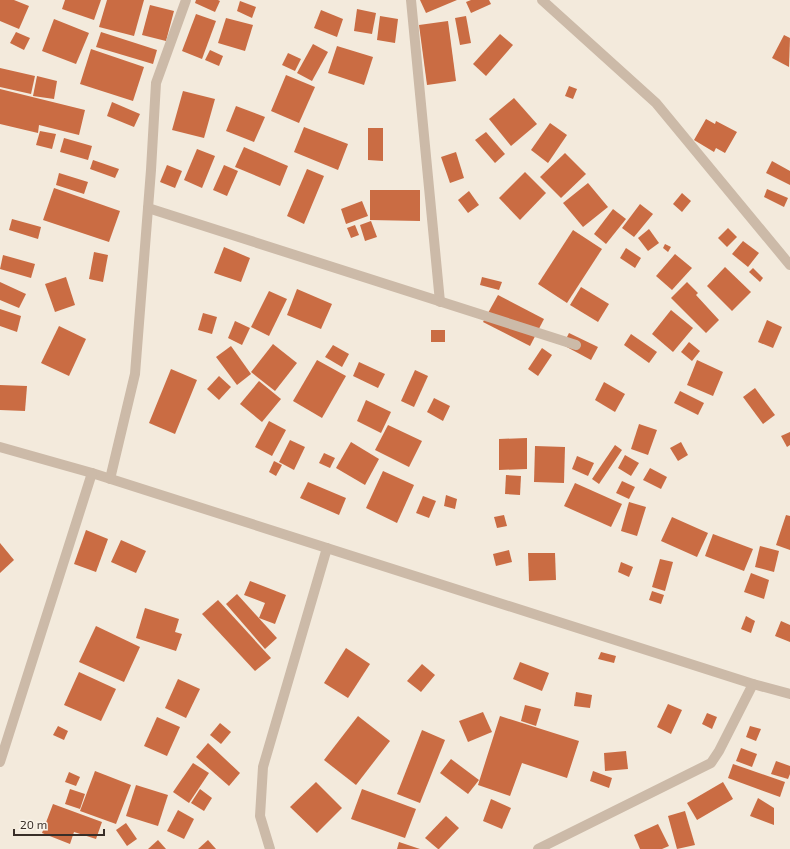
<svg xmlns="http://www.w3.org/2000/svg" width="790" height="849" font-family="'Exo 2',sans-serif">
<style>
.building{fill:#ca6c43}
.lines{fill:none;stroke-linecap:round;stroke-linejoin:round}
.street{stroke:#ccbaa8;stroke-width:10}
</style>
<rect width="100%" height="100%" fill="#f3eadc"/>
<g class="building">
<path d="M0,0H14L29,6L19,29L0,21Z"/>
<path d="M65,0H101L94,20L62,9Z"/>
<path d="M107,0H144L134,36L99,27Z"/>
<path d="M196,0H218L220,1L215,12L195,3Z"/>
<path d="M420,0H457L426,13Z"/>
<path d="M471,0H489L491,4L471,13L466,2Z"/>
<path d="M240,1L256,7L252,18L237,11Z"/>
<path d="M150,5L174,11L166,41L142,35Z"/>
<path d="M357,9L376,13L372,34L354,31Z"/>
<path d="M321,10L343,19L337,37L314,28Z"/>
<path d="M196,14L216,21L202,59L182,51Z"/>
<path d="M380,16L398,19L395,43L377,40Z"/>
<path d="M466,16L471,43L460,45L455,18Z"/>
<path d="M226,18L253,25L245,51L218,43Z"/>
<path d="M54,19L89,33L76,64L42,51Z"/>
<path d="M448,21L456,81L427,85L419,25Z"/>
<path d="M16,32L30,38L24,50L10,43Z"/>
<path d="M101,32L157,50L153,64L96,47Z"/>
<path d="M500,34L513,45L486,76L473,64Z"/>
<path d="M784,35L790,38L789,67L772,58Z"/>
<path d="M313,44L328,52L312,81L297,73Z"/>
<path d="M337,46L373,57L364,85L328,73Z"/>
<path d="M91,49L144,67L133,101L80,84Z"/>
<path d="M210,50L223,56L219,66L205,60Z"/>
<path d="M288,53L301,59L295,71L282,65Z"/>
<path d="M0,68L35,76L31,94L0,87Z"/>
<path d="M286,75L315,87L299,123L271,111Z"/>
<path d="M37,76L57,81L54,99L33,96Z"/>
<path d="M569,86L577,89L573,99L565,96Z"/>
<path d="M0,89L85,110L79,135L39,125L38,133L0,124Z"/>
<path d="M183,91L215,99L204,138L172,130Z"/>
<path d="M514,98L537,124L511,146L489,119Z"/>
<path d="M112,102L140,114L134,127L107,116Z"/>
<path d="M236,106L265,117L254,142L226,131Z"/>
<path d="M706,119L715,124L716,121L737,132L725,153L716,148L714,152L694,140Z"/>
<path d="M550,123L567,135L548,163L531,150Z"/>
<path d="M304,127L348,144L338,170L294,152Z"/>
<path d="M368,128H383V161L368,160Z"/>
<path d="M40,131L56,134L52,149L36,145Z"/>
<path d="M486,132L505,154L495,163L475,140Z"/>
<path d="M64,138L92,146L88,160L60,152Z"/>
<path d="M244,147L288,166L280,186L235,167Z"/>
<path d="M197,149L215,156L202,188L184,180Z"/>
<path d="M456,152L464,178L450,183L441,157Z"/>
<path d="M565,153L586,174L561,198L540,177Z"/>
<path d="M93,160L119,169L115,178L90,169Z"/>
<path d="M772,161L790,171V185L766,173Z"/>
<path d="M167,165L182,171L175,188L160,182Z"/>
<path d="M224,165L238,171L227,196L213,190Z"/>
<path d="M307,169L324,176L304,224L287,216Z"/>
<path d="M525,172L546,193L520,220L499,198Z"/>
<path d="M59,173L88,182L84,194L56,185Z"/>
<path d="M588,183L608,207L583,227L563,203Z"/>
<path d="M54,188L120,211L109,242L43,220Z"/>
<path d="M767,189L788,198L784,207L764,197Z"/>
<path d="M370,190H420V221L370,220Z"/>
<path d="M469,191L479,205L468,213L458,200Z"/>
<path d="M682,193L691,201L682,212L673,204Z"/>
<path d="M362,201L368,216L346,224L341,209Z"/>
<path d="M640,204L653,214L634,237L622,228Z"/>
<path d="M613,209L626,219L606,244L594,234Z"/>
<path d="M12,219L41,227L38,239L9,230Z"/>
<path d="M371,221L377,237L365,241L360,225Z"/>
<path d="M355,225L359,235L351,238L347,228Z"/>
<path d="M728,228L737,237L727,247L718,238Z"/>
<path d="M649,229L659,243L648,251L638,238Z"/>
<path d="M573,230L602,249L567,303L538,284Z"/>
<path d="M743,241L759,253L748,267L732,254Z"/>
<path d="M665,244L671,247L668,252L663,248Z"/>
<path d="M224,247L250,258L241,282L214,273Z"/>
<path d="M626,248L641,258L635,268L620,258Z"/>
<path d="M94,252L108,255L103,282L89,279Z"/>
<path d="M675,254L692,268L672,290L656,276Z"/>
<path d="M3,255L35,264L31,278L0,269Z"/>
<path d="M725,267L751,292L732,311L707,286Z"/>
<path d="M753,268L763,278L760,282L749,272Z"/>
<path d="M66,277L75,305L55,312L45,284Z"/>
<path d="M482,277L502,282L499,290L480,285Z"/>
<path d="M0,282L26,294L19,308L0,300Z"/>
<path d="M687,282L698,293L696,295L719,320L706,333L671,298Z"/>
<path d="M581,287L609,304L598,322L570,305Z"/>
<path d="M297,289L332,304L321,329L287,315Z"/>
<path d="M269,291L287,299L269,336L251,327Z"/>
<path d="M498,295L544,319L530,346L483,322Z"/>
<path d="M0,309L21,316L17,332L0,326Z"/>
<path d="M671,310L693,328L673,352L652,334Z"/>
<path d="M203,313L217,317L212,334L198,330Z"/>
<path d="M767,320L782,327L773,348L758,342Z"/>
<path d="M235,321L250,328L242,345L228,338Z"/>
<path d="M59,326L86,339L69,376L41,363Z"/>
<rect x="431" y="330" width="14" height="12"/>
<path d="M569,333L598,347L591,360L563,345Z"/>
<path d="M631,334L657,352L649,363L624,345Z"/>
<path d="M689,342L700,351L692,361L681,352Z"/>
<path d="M273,344L297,363L275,391L251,372Z"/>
<path d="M333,345L349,354L342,367L325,357Z"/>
<path d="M231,346L251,374L237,385L216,357Z"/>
<path d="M542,348L552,355L538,376L528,369Z"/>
<path d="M317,360L346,376L322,418L293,401Z"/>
<path d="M697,360L723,372L713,396L687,385Z"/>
<path d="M359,362L385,374L378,388L353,376Z"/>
<path d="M171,369L197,380L175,434L149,423Z"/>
<path d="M415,370L428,376L414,407L401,401Z"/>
<path d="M219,376L231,387L219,400L207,389Z"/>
<path d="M259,381L281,399L262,422L240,404Z"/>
<path d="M604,382L625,394L615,412L595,400Z"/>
<path d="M0,385L27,386L25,411L0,410Z"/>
<path d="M755,388L775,415L763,424L743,397Z"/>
<path d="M680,391L704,403L698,415L674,403Z"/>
<path d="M434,398L450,406L443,421L427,412Z"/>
<path d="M366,400L391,412L381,433L357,421Z"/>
<path d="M269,421L286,430L272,456L255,447Z"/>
<path d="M639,424L657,430L648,455L631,449Z"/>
<path d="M388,425L422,441L409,467L375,450Z"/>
<path d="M790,432V445L787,447L781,436Z"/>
<path d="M527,438V469L499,470V439Z"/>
<path d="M290,440L305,447L294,470L279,462Z"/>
<path d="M351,442L379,459L365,485L336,468Z"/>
<path d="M681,442L688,455L678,461L670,448Z"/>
<path d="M615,445L622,450L599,484L592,479Z"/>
<path d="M535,446L565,447L564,483L534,482Z"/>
<path d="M324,453L335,458L330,468L319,463Z"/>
<path d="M625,455L639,463L631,476L618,468Z"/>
<path d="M577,456L594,463L588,476L572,469Z"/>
<path d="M274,461L282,465L276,476L269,472Z"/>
<path d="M650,468L667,477L661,489L643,480Z"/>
<path d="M383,471L414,485L397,523L366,508Z"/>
<path d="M506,475L521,476L520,495L505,494Z"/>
<path d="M622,481L635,487L629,499L616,493Z"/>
<path d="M308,482L346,498L339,515L300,498Z"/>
<path d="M575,483L622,504L611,527L564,506Z"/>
<path d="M446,495L457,499L455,509L444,506Z"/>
<path d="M423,496L436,501L429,518L416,513Z"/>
<path d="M629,502L646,507L637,536L621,531Z"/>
<path d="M504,515L507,526L497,528L494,517Z"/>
<path d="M786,515L790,516V550L776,545Z"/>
<path d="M672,517L708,533L697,557L661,541Z"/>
<path d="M86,530L108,539L96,572L74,564Z"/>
<path d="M713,534L753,549L744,571L705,556Z"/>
<path d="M121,540L146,551L136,573L111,562Z"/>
<path d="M0,543L14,560L0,573Z"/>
<path d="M760,546L779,551L774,572L755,567Z"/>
<path d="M509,550L512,562L496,566L493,554Z"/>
<path d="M528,553H555L556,580L529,581Z"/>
<path d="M660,559L673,562L665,591L652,587Z"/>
<path d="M621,562L633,567L629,577L618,572Z"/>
<path d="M751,573L769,580L764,599L744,592Z"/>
<path d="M250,581L286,595L275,624L259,618L265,603L244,595Z"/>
<path d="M652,591L664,595L661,604L649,600Z"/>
<path d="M237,594L277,638L265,649L226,604Z"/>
<path d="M218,600L271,658L255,671L202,614Z"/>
<path d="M145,608L179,619L175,632L182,634L176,651L136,638Z"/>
<path d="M746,616L755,621L751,633L741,629Z"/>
<path d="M781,621L790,625V642L775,636Z"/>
<path d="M96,626L140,647L124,682L79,662Z"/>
<path d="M346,648L370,664L348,698L324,683Z"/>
<path d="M601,652L616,656L614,663L598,659Z"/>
<path d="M520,662L549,673L542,691L513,679Z"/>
<path d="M422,664L435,675L421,692L407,681Z"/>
<path d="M79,672L116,689L101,721L64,705Z"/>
<path d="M178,679L200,689L186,718L165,708Z"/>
<path d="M576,692L592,695L590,708L574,706Z"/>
<path d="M668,704L682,710L671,734L657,727Z"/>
<path d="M525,705L541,709L536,726L521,721Z"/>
<path d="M483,712L492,732L468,742L459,721Z"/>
<path d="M707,713L717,717L712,729L702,724Z"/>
<path d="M358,716L390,741L356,785L324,760Z"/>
<path d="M500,716L579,741L567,778L522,763L510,796L478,785Z"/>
<path d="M157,717L180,727L167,756L144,746Z"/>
<path d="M220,723L231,732L221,744L210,735Z"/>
<path d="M58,726L68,731L64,740L53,735Z"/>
<path d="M750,726L761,729L756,741L746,737Z"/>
<path d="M422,730L445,740L420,803L397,794Z"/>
<path d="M208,743L240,773L229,786L196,757Z"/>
<path d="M741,748L757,754L752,767L736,761Z"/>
<path d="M626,751L628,769L605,771L604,753Z"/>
<path d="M451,759L479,780L468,794L440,773Z"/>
<path d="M776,761L790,766V774L788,779L771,774Z"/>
<path d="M193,763L209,773L189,803L173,792Z"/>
<path d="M733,764L785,782L780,797L728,778Z"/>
<path d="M95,771L131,785L116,824L80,811Z"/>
<path d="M593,771L612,778L609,788L590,781Z"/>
<path d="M69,772L80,777L76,786L65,782Z"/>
<path d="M316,782L342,808L317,833L290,807Z"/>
<path d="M723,782L733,799L697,820L687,803Z"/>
<path d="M136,785L168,795L158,826L126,816Z"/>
<path d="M70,789L85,794L80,809L65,804Z"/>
<path d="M200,789L212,798L204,811L191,803Z"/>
<path d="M362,789L416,809L405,838L351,819Z"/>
<path d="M758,798L774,808V825L750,816Z"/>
<path d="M491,799L511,808L502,829L483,821Z"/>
<path d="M53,804L102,822L96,839L74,832L70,844L42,833Z"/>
<path d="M178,810L194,819L184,839L167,831Z"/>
<path d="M685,811L695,845L677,849L668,816Z"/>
<path d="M446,816L459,828L439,849H438L425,838Z"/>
<path d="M126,823L137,839L127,846L116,830Z"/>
<path d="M658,824L669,846L662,849H640L634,835Z"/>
<path d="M158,840L166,849H148Z"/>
<path d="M208,840L216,849H198Z"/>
<path d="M399,842L420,849H397Z"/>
</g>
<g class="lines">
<g class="street">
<path d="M411,0L440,302"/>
<path d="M542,0L656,103L790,265"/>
<path d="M148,208L576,345"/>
<path d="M0,447L92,473L753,684L790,694"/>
<path d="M110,479L135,374L151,170L156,83L186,0"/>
<path d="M0,762L92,473"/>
<path d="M270,849L260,816L263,767L327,548"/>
<path d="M538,849L711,763L719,751L753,684"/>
</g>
</g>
<path d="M14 829v6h90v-6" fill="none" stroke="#382e28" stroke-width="2"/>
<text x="20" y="829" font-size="12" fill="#382e28" stroke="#faf3e9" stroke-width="3" paint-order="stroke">20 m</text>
</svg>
